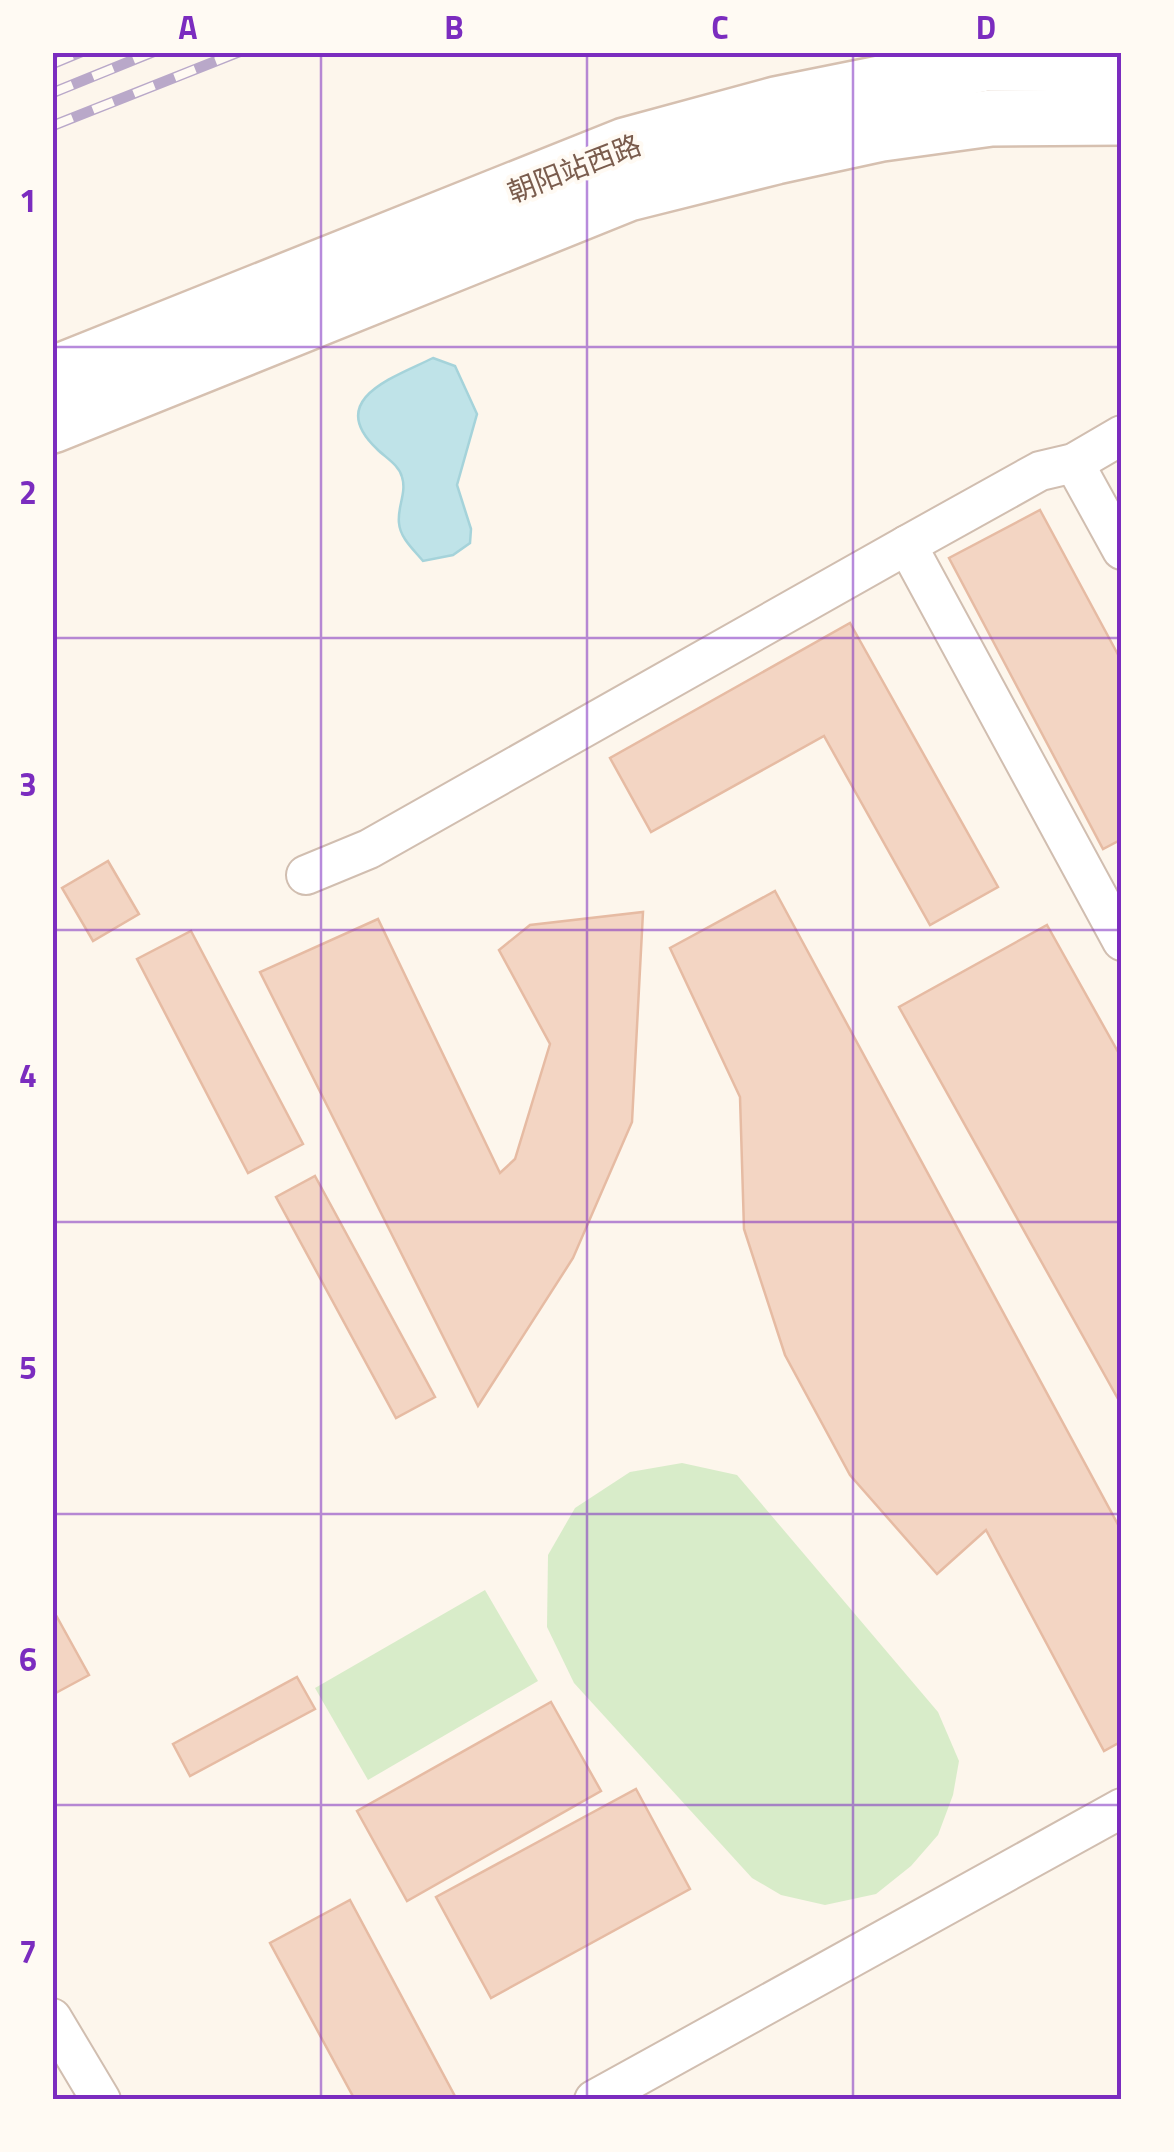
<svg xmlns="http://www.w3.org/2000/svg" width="1174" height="2152" font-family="'Titillium Web','Noto Sans SC',sans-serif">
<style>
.green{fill:#d8ecc9}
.water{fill:#bfe3e8;stroke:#a5d3da;stroke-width:2.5}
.building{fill:#f3d5c3;stroke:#e6bba3;stroke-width:2.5}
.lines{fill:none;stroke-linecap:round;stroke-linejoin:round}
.minor-casing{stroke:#d1beb0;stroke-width:42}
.secondary-casing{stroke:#d6c0b0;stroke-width:60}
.minor{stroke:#fff;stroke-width:38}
.secondary{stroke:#fff;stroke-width:55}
.rail-casing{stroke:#b9a8c9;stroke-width:11}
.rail{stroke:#fffaf3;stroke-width:8;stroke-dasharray:22;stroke-linecap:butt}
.grid{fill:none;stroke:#7b2cbf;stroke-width:2.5;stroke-opacity:0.55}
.labels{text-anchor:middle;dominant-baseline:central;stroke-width:8;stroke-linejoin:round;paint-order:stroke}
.street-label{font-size:28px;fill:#7a5c4d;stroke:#fffaf3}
.neatline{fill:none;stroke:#7b2cbf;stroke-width:4}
.grid-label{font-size:32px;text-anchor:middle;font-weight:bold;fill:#7b2cbf}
</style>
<rect width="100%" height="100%" fill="#fdf6ec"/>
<g class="green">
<path d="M682,1463L737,1475L938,1712L959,1761L953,1795L938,1835L911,1866L876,1894L825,1905L781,1895L752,1878L574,1683L547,1627L548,1555L575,1508L630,1472Z"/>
<path d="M485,1590L538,1681L368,1780L315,1688Z"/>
</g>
<path class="water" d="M433,358L455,366L477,414L457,485L471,529L470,543L453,555L423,561C414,550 400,538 399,523C397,507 407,493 402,477C399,465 386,458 377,449C324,399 395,377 433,358Z"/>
<g class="building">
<path d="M1040,510L1122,662V839L1103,849L949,558Z"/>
<path d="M850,623L998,887L930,925L824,736L651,832L610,758Z"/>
<path d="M108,861L139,914L93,941L62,888Z"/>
<path d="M775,891L1122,1532V1741L1104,1751L986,1530L937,1574L850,1475L785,1355L744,1229L740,1097L670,948Z"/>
<path d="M643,912L632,1122L573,1258L478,1406L260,972L378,919L500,1173L515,1159L550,1044L499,950L530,925Z"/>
<path d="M1047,925L1122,1059V1406L899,1007Z"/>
<path d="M191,931L303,1144L248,1173L137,959Z"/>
<path d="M315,1176L435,1397L396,1418L276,1197Z"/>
<path d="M52,1608L89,1675L52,1695Z"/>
<path d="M297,1677L315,1709L190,1776L173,1744Z"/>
<path d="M551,1702L601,1791L407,1901L357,1811Z"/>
<path d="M636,1789L690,1889L491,1998L436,1897Z"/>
<path d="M350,1900L457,2100H355L270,1943Z"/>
</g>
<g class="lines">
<defs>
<g id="minor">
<path d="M1074,463L1122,550"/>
<path d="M907,545L1122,941"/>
<path d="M306,875L369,849L907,545L1040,471L1074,463L1122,435"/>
<path d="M52,2018L101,2100"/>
<path d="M594,2100L1122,1808"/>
</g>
<g id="secondary">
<path d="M52,375L625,146L776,105L985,63H1122"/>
<path d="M52,425L628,193L776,156L882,133L991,118L1122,117"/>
</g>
</defs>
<use href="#minor" class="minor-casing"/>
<use href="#secondary" class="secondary-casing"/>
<use href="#minor" class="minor"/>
<use href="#secondary" class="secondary"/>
<defs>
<g id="rail">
<path d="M52,64L81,52"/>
<path d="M52,93L153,52"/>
<path d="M52,126L239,52"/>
</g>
</defs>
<use href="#rail" class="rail-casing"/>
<use href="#rail" class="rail"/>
</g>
<path class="grid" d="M321,52V2100M587,52V2100M853,52V2100M52,347H1122M52,638H1122M52,930H1122M52,1222H1122M52,1514H1122M52,1805H1122"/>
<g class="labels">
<g class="street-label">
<text transform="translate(574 168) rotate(-21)">朝阳站西路</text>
</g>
</g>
<rect width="1174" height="2152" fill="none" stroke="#fffaf3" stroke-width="110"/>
<rect x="55" y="55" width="1064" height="2042" class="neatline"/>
<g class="grid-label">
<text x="188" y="39">A</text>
<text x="454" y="39">B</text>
<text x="720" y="39">C</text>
<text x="986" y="39">D</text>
<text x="28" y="212">1</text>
<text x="28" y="504">2</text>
<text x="28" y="796">3</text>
<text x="28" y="1087">4</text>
<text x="28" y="1379">5</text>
<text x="28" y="1671">6</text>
<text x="28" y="1963">7</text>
</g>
</svg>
